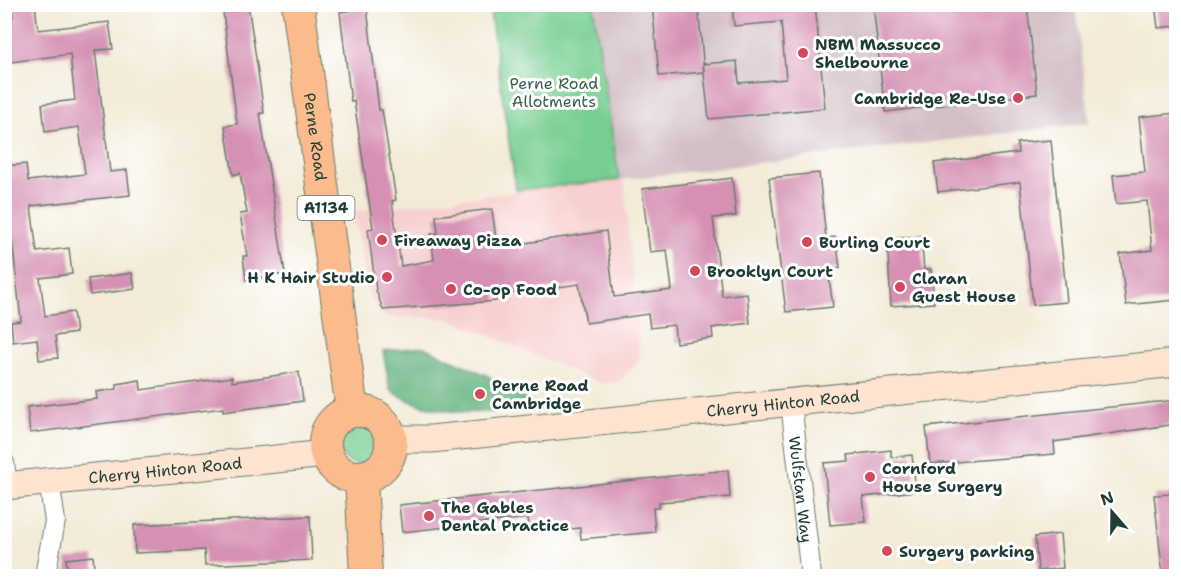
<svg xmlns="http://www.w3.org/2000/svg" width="1181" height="581" font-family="'Shantell Sans',sans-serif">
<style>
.built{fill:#f7d0cf}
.industrial{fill:#d2bec5}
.green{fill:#77ce92;stroke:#4b8663;stroke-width:1.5}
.forest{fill:#61b17c;stroke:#407758;stroke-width:1.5}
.building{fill:#d590b4}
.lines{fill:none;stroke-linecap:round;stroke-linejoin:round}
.street-casing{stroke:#697a6d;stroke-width:22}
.secondary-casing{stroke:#697a6d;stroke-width:29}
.primary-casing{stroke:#697a6d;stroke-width:34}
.street{stroke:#fff;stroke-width:20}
.secondary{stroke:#fde4d1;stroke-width:27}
.primary{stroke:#fbbb8d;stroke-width:32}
.poi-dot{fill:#d1495b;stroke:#fff;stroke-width:2}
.labels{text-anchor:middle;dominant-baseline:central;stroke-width:6;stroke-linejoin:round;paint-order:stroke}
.shield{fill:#fff;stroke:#627771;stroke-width:1.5}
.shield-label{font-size:15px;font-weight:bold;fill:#1f3d34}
.poi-label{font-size:16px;font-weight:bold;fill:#1f3d34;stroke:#fff;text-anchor:start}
.park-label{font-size:16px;fill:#35614c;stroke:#fff}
.street-label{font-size:16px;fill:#1f3d34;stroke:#fff}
</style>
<rect width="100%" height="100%" fill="#fff"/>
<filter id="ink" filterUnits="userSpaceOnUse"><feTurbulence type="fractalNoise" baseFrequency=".0167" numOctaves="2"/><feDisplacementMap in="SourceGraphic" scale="12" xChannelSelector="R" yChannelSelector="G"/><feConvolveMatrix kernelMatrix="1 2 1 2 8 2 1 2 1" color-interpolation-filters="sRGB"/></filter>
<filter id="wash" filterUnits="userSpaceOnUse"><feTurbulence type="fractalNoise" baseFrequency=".008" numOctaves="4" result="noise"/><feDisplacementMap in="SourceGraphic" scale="24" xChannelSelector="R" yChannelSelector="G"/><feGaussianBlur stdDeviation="1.35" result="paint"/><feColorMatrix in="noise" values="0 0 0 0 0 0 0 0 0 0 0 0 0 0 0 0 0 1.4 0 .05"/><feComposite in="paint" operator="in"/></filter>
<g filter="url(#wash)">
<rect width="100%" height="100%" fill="#f3ebd7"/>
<path class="built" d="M624,179L640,359L620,382L602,384L451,319L384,316L369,297L354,211Z"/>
<path class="industrial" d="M593,5H1075L1090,123L619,180Z"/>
<g class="green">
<path d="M489,5H593L619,180L516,190Z"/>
<circle cx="359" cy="443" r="21"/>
</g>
<path class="forest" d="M424,347L486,375L531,403L543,406C491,413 436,421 390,390L383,351Z"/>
<g id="blocks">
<g class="building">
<path d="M11,4H35L38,30L109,22L113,49L95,50L110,172L127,170L130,195L31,206L37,252L69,248L72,274L40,278L45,316L73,312L76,333L55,336L58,358L39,360L37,339L13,342L11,322L21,321L4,166L26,164L28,181L85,174L79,127L45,132L42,104L75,100L70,54L4,63V18L13,17Z"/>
<path d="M222,4H248L264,113H260L285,274L246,280L243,256H247L240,214L247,213L240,173L233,175L225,126L237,124Z"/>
<path d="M652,4H698L704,72L659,76Z"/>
<path d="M732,4H815L825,108L709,119L703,64L737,61L739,83L786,79L781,22L734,26Z"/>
<path d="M873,4H980L981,9L1027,4L1037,94L885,112Z"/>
<path d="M1155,4H1176V26L1158,28Z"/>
<path d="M367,8L379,110H382L396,200L392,201L401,266L434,260L431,234L438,233L436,216L492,209L497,247L606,231L614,297L672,290L667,250L650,252L642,189L732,178L736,216L713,218L722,296L747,293L750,323L712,328L713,338L676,343L674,325L650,328L648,314L586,323L579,284L496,296V301L383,310L376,290L368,229L373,228L354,101L351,102L340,12Z"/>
<path d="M1176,113V300L1126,305L1120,254L1152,250L1147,201L1116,204L1113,175L1145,172L1139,117Z"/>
<path d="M1051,140L1067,302L1033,305L1020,182L938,192L934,163L1018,153L1017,143Z"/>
<path d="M819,173L826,238L836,237L840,268L828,269L833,307L786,312L769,178Z"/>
<path d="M921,236L924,270L931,269L934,303L891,306L887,239Z"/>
<path d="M132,273L135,289L90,295L88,279Z"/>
<path d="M299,372L303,401L223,412V408L30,433L27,407L97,399L96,392L117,389V384L140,380L141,390L232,377V382Z"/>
<path d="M1176,400V424L1054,442L1055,454L930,464L926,427Z"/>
<path d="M891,450V457L912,455L916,491L863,497L866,522L830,525L824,463L849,461L848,455Z"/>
<path d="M728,470L730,497L659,502V508H653L655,532L581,539L580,528L530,533L528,518L402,532L399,505Z"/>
<path d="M1173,494V501H1176V576H1163L1154,495Z"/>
<path d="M310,516L312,560L205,565L204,550L135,553L134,525Z"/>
<path d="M1060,534L1063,568L1038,571L1035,537Z"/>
<path d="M93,556L95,576H68L66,559Z"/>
</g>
</g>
</g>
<g filter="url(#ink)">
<use href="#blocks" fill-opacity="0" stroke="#697a6d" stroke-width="1.5"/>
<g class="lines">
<defs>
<g id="street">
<path id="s1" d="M791,403L811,576"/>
<path d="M4,463L7,486"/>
<path d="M45,576L55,521L49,481"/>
</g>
<g id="secondary">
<path id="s2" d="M391,439H431L1176,363"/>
<path id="s3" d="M4,486L326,454"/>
</g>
<g id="primary">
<path id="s4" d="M298,4L352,411"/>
<circle cx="358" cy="444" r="33"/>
<path d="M361,477L366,576"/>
</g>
</defs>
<use href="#street" class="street-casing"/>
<use href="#secondary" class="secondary-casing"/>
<use href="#primary" class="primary-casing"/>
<use href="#street" class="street"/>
<use href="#secondary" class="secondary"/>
<use href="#primary" class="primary"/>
</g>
</g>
<g class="poi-dot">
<circle cx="803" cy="53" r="6"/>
<circle cx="1018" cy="98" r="6"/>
<circle cx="382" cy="240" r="6"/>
<circle cx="807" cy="242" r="6"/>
<circle cx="695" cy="271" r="6"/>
<circle cx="387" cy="277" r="6"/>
<circle cx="900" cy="287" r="6"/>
<circle cx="451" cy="289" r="6"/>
<circle cx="480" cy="394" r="6"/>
<circle cx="870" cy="477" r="6"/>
<circle cx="429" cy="516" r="6"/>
<circle cx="887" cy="551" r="6"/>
</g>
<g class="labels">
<rect class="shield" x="297.5" y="196" width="57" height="24" rx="4.5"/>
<g class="shield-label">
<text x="326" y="208">A1134</text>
</g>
<g class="poi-label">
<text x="815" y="44">NBM Massucco<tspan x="815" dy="18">Shelbourne</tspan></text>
<text x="1006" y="98" text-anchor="end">Cambridge Re-Use</text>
<text x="394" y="240">Fireaway Pizza</text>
<text x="819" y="242">Burling Court</text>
<text x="707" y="271">Brooklyn Court</text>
<text x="375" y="277" text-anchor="end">H K Hair Studio</text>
<text x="912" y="278">Claran<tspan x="912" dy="18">Guest House</tspan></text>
<text x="463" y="289">Co-op Food</text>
<text x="492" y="385">Perne Road<tspan x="492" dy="18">Cambridge</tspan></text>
<text x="882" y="468">Cornford<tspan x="882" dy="18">House Surgery</tspan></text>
<text x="441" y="507">The Gables<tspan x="441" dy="18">Dental Practice</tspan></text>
<text x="899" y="551">Surgery parking</text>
</g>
<g class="park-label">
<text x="554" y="83">Perne Road<tspan x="554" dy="18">Allotments</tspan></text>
</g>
<g class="street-label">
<text stroke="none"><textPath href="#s4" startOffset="134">Perne Road</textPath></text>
<text stroke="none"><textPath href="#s2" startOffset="394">Cherry Hinton Road</textPath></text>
<text stroke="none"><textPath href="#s3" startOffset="162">Cherry Hinton Road</textPath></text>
<text stroke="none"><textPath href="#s1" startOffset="87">Wulfstan Way</textPath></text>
</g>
</g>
<rect width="1181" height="581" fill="none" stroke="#fff" stroke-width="24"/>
<g transform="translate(1112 512) rotate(340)" stroke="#ffffff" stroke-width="4.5" paint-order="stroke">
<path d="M0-4.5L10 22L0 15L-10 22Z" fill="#1f3d34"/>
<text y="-9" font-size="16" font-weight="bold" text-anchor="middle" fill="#1f3d34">N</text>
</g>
</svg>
